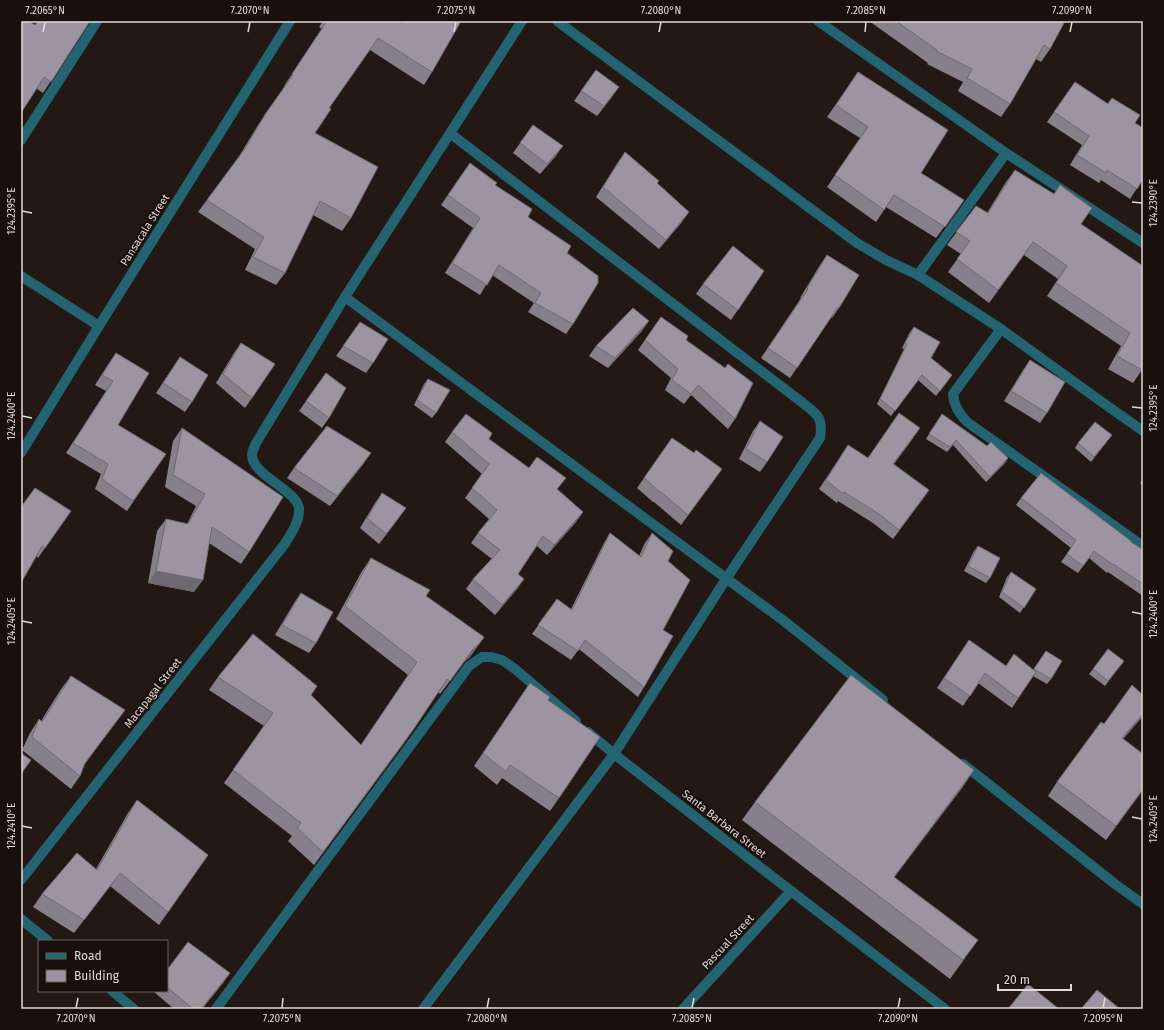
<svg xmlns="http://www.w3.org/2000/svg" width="1164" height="1030" font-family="'Fira Sans',sans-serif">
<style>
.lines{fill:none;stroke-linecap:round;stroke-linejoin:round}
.street{stroke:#236372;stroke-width:10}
.wall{fill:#86808a}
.shaded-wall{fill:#6d6871}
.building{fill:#9c95a1;stroke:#6d6871}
.ticks{fill:none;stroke:#e2dad7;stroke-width:1.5}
.labels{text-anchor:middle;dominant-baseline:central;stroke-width:4;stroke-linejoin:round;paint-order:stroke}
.street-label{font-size:11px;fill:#e2dad7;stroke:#190f0c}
.neatline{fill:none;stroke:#e2dad7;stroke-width:1.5}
.ticks-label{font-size:10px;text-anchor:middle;fill:#e2dad7}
</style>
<rect width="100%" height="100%" fill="#231814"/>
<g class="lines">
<g class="street">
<path d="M557,21L857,243L886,260L918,275"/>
<path d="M818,21L1006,153L1143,243"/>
<path d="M21,140L97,21"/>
<path d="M1006,153L918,275L1001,329L1099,400L1143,431"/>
<path d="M21,276L99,326"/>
<path d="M345,297L784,621L883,700"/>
<path d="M1001,329L953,394C954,406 959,413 967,422L1143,546"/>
<path d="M21,453L99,326L290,21"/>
<path d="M588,732L614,754L791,891L945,1009"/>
<path d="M963,764L1115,884L1143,904"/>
<path d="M21,880L284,545C291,534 300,521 299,508C296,490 252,475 252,455C252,451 255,446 256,443L345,297L522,21"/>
<path d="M21,919L48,941"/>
<path d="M112,991L134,1009"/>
<path d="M216,1009L469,666L482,657H491L502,660L515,669L576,721"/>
<path d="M423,1009L614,754L726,579L820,438C824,415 815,413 799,400L451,134"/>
<path d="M683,1009L791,891"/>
</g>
</g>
<g class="wall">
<path d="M38,21H90L43,93L37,89L35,25Z"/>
<path d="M323,21H399L402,22V21H455L432,72L424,85L370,50L329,108L315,133L351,218L342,231L313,215L285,273L276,285L245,270L255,249L198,212L238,158L258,125L285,87L284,86L322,29L319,27Z"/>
<path d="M869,21H1060L1050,49L1041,62L1036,59L1010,104L1001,117L958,91L963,82L927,64L928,63Z"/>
<path d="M596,70L612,97L597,116L574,101Z"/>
<path d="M858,72L921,173L964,200L936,238L886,207L876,222L827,187L860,138L827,117Z"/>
<path d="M1075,82L1107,104L1112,98L1135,123L1143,179L1130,199L1101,180L1099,183L1070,165L1082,145L1047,122Z"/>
<path d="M533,125L556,156L540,174L513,153Z"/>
<path d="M625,152L657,184L682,222L659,249L596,197L618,162Z"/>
<path d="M470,163L495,185L528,217L567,253L573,324L566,334L528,312L534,303L492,275L480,295L445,273L473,228L441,205Z"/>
<path d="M1015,170L1081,224L1143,266L1142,370L1133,383L1108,369L1121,346L1047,296L1058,279L1024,255L989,303L948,272L961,254L947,245L976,206L987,213L1006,182Z"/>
<path d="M827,255L839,308L832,318L831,317L790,378L761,358L801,298H800L820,265Z"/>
<path d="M764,271L731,320L696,294L703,284Z"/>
<path d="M661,317L686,340L735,419L728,429L691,395L684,404L665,390L671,378L638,350Z"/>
<path d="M360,322L373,363L366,373L336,356Z"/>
<path d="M914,327L931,358L948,380L936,396L918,380L891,416L877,404L904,349L902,348L910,332Z"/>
<path d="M642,331L608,368L589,356L596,346Z"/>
<path d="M241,343L252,398L245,408L216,383L234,353Z"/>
<path d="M116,353L118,425L166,454L127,511L95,489L101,474L66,453L106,391L95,385L109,363Z"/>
<path d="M180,357L192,402L185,412L156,393Z"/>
<path d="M1030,360L1047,413L1040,423L1004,401L1023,370Z"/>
<path d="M326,373L329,418L322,428L299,411Z"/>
<path d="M428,379L436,413L432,418L414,405L424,384Z"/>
<path d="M942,414L987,446L1008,458L1005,463L986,482L953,445L947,452L926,439Z"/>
<path d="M760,421L767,462L760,472L739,459L753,431Z"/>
<path d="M182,428L249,552L241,564L209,543L194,592L148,583L157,531L166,519L187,524L196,506L165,487L173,441Z"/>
<path d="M452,432L489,439L558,490L583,512L576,522L547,555L537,546L518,574L524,579L517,589L495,615L466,589L473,579L492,559L471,543L478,533L489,519L465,498L482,474L445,442Z"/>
<path d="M1112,435L1091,462L1075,448L1078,443Z"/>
<path d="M914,437L894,464L929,490L893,539L873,523L838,501L837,503L819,489L848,445L868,458Z"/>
<path d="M672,438L694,453L715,479L681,525L654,502H653L637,488Z"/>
<path d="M364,463L330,506L287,478L294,468Z"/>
<path d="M1143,479V485L1140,483Z"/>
<path d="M382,493L399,518L379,544L360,528L375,503Z"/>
<path d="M1021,498L1131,542L1143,550V596L1108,572L1107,573L1089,558L1078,573L1061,562L1071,548L1016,505Z"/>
<path d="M21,507L71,511L38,558L36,556Z"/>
<path d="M610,533L639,556L645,543L652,533L668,561L663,630L644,687L638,697L579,649L571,660L532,634L557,599L571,609L604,543Z"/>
<path d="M978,546L990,578L986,583L964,571L974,551Z"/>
<path d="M371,558L426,596L484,637L470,657L464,662L440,694L438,692L404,743L314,865L288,841L292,836L224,783L264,726L209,690L218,677L311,695L361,745L408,675L336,619L362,571Z"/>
<path d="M1011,572L1036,589L1020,613L999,597L1007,577Z"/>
<path d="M301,593L316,643L309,653L275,635L294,603Z"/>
<path d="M969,640L1006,666L1033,670L1046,651L1051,679L1047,684L1033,676L1012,708L978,683L963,706L937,688Z"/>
<path d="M1124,661L1105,686L1089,674L1093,669Z"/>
<path d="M71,676L125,710L84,765L80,776L71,789L22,750L30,733L39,719L41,721L61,689Z"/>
<path d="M530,683L548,700L559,798L550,811L502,778L497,785L474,766Z"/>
<path d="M1143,695V716L1123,739L1143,754V790L1106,840L1048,796L1057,782L1104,724Z"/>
<path d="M974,770L962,788L894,877L965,958L950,979L742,820L755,802Z"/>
<path d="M137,800L208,855L159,925L110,886L74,933L33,907L42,894L96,869L128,813Z"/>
<path d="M167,970L230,973L223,983L202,1009H174L153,991H167Z"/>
</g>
<g class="shaded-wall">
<path d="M619,87L612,97L597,116L604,106Z"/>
<path d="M563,146L556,156L540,174L547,164Z"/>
<path d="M689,212L682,222L659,249L666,240Z"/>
<path d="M1033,242L1024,255L989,303L998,290Z"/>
<path d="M649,321L642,331L608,368L615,358Z"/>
<path d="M371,453L364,463L330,506L337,496Z"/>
<path d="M1008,458L1005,463L986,482L990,477Z"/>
<path d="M929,490L923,499L893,539L899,530Z"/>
<path d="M406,508L399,518L379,544L386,534Z"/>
<path d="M583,512L576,522L547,555L554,545Z"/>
<path d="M156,571L203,580L194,592L148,583Z"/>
<path d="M524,579L517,589L495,615L502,605Z"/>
<path d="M479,644L470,657L464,662L440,694L473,649Z"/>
<path d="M125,710L115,723L76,776L85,763Z"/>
<path d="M1143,714V716L1112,752L1122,738Z"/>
<path d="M413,730L404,743L314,865L323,852Z"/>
<path d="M974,770L962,788L881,895L894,877Z"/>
<path d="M1143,789V790L1106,840L1116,826Z"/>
<path d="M978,940L965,958L950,979L963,960Z"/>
<path d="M230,973L223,983L202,1009H201Z"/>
</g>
<g class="building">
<path d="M21,21H29L35,25L38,21H90L51,82L44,77L21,113Z"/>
<path d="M327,21H399L403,23L404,21H455L460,23L432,72L378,38L329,108L331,109L315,133L378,167L351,218L320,201L285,273L253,257L264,237L207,200L244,150L266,113L293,75L292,74Z"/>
<path d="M896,21H1060L1064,23L1050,49L1044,45L1010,104L967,78L972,69L936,51L937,50Z"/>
<path d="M596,70L619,87L604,106L581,91Z"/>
<path d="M858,72L948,130L921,173L964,200L945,227L894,195L884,210L835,175L868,127L836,105Z"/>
<path d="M1075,82L1108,104L1112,98L1140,115L1135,123L1143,128V179L1137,189L1107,170L1106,173L1077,155L1089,136L1054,112Z"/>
<path d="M533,125L563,146L547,164L520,143Z"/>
<path d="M21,132L23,133L21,137Z"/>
<path d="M625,152L659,181L657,183L689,212L666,240L603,187Z"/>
<path d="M470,163L497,183L495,185L532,209L528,217L571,246L567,253L598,276V283L573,324L535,303L541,293L499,265L487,285L452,263L480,218L448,195Z"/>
<path d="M1015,170L1054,194L1060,185L1092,208L1081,224L1143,266V368L1142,370L1117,356L1130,333L1056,283L1067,266L1033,242L998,290L957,259L970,241L956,232L976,206L988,213Z"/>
<path d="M733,246L764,271L738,310L703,284Z"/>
<path d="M827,255L859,275L839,308L838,307L797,368L768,348L808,289L807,288Z"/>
<path d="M633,308L649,321L615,358L596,346Z"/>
<path d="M661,317L688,336L686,340L725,368L728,364L753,383L735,419L698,385L691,394L672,380L678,369L645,340Z"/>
<path d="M360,322L388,339L373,363L343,346Z"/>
<path d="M914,327L940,342L931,358L952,375L940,391L922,375L895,411L880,399L907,344L905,343Z"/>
<path d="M241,343L275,364L252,398L223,374Z"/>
<path d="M116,353L149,373L118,425L166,454L133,501L102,479L108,464L73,443L113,381L102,375Z"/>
<path d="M180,357L208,375L192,402L163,383Z"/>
<path d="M1030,360L1065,382L1047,413L1011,391Z"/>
<path d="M326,373L346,388L329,418L306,401Z"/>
<path d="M428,379L450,390L436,413L417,400Z"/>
<path d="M899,413L920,428L893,464L929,490L899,530L879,514L844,492L843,494L826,480L848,445L868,458Z"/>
<path d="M466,414L492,433L489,439L529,468L537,457L566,478L557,489L583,512L554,545L543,536L518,574L524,579L502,605L473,579L500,550L478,533L497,510L472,488L489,464L452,432Z"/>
<path d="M942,414L987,446L991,442L1008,458L990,477L956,440L950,447L929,434Z"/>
<path d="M760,421L783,437L767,462L746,449Z"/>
<path d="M1095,422L1112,435L1094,457L1078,443Z"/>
<path d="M327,426L371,453L337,496L294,468Z"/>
<path d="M182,428L283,497L249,552L212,527L203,580L156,571L166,519L188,524L205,494L173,475Z"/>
<path d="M672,438L694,453L696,450L722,469L688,515L661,492H660L644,478Z"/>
<path d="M1041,473L1131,541V542L1143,550V584L1113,564V565L1094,551L1083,566L1067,554L1076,540L1021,498Z"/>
<path d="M35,488L71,511L45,548L42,546L21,583V507Z"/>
<path d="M382,493L406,508L386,534L367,518Z"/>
<path d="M610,533L641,557L652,533L673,551L668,561L690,580L663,630L673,636L644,687L585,640L578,651L538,625L557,599L572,610Z"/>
<path d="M978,546L1000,558L990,578L968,566Z"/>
<path d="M371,558L430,590L426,596L484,637L479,644L473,649L450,681L447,679L413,730L323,852L297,828L301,823L233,770L273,713L218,677L253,634L317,686L311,695L361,745L417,662L345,606Z"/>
<path d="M1011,572L1036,589L1024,608L1002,592Z"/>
<path d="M301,593L333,612L316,643L282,625Z"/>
<path d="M969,640L1006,666L1014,654L1036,672L1018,698L985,673L970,696L944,678Z"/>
<path d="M1108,649L1124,661L1108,681L1093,669Z"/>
<path d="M1046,651L1062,661L1051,679L1034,669Z"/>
<path d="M851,675L974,770L894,877L978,940L963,960L755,802Z"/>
<path d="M71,676L125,710L85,763L80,776L32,737L39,719L42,722Z"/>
<path d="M530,683L550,697L548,700L600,737L559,798L510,765L506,772L483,753Z"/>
<path d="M1132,685L1143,695V714L1122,738L1143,754V789L1116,826L1057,782L1101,722L1104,724Z"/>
<path d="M21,753L31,760L21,774Z"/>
<path d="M137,800L208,855L168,912L120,873L84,920L42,894L77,853L97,870Z"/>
<path d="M188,942L230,973L201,1009H193L167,987V970Z"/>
<path d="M1028,984L1059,1009H1008Z"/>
<path d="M1097,990L1120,1009H1081Z"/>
</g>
<path class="ticks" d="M43,32L45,22M248,32L250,22M454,32L456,22M659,32L661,22M865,32L866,22M1070,32L1072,22M1132,202L1142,203M22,211L32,213M1132,407L1142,408M22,416L32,418M1132,612L1142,614M22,621L32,623M1132,817L1142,819M22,826L32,828M76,1008L78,998M282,1008L283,998M487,1008L489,998M692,1008L694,998M898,1008L900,998M1103,1008L1105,998"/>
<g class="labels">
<g class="street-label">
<text transform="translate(145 230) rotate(-58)">Pansacala Street</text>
<text transform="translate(153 693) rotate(-52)">Macapagal Street</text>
<text transform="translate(724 824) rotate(38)">Santa Barbara Street</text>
<text transform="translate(728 942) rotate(-47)">Pascual Street</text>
</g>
</g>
<rect width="1164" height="1030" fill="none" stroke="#190f0c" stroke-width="44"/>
<rect x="38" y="940" width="130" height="52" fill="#190f0c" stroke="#69605d"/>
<rect x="46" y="953" width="20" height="6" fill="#236372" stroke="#69605d"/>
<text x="74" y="960" font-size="12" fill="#e2dad7">Road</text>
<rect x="46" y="970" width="20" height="12" fill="#9c95a1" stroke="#69605d"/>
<text x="74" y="980" font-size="12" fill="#e2dad7">Building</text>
<path d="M998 984v6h73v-6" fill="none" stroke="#e2dad7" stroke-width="2"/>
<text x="1004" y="984" font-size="12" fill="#e2dad7" stroke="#190f0c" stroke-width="3" paint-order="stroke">20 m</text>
<rect x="22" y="22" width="1120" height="986" class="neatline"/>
<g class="ticks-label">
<text x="45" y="14">7.2065°N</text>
<text x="250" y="14">7.2070°N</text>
<text x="456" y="14">7.2075°N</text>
<text x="661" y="14">7.2080°N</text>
<text x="866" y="14">7.2085°N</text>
<text x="1072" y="14">7.2090°N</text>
<text transform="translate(1153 203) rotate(-90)" y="4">124.2390°E</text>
<text transform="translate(11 211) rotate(-90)" y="4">124.2395°E</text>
<text transform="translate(1153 408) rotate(-90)" y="4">124.2395°E</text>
<text transform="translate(11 416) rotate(-90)" y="4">124.2400°E</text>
<text transform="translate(1153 614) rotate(-90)" y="4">124.2400°E</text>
<text transform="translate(11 621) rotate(-90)" y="4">124.2405°E</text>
<text transform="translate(1153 819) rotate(-90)" y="4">124.2405°E</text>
<text transform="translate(11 826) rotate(-90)" y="4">124.2410°E</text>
<text x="76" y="1022">7.2070°N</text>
<text x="282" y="1022">7.2075°N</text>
<text x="487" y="1022">7.2080°N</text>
<text x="692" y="1022">7.2085°N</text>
<text x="898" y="1022">7.2090°N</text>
<text x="1103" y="1022">7.2095°N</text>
</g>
</svg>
